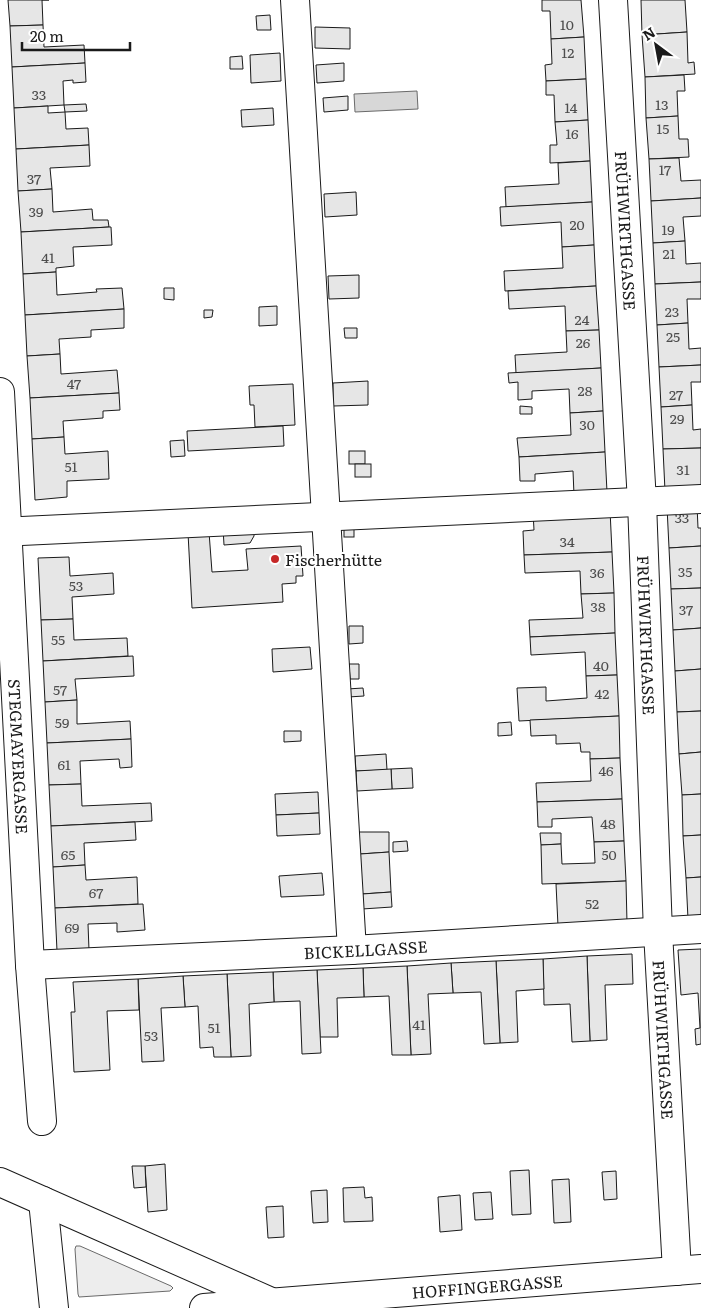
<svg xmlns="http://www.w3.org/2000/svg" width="701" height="1308" font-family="Literata,serif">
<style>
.green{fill:#ededed;stroke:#6a6a6a}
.water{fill:#d7d7d7;stroke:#6a6a6a}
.building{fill:#e6e6e6;stroke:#1a1a1a}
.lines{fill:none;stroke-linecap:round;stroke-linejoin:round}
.minor-casing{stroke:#1a1a1a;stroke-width:30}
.minor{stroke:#fff;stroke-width:28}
.poi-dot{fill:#c62828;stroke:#fff;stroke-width:2}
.labels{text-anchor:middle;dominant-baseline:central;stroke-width:4;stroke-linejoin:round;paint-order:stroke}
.number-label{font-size:14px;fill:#4d4d4d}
.street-label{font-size:16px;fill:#1a1a1a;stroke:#fff}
.poi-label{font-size:16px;fill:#1a1a1a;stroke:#fff;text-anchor:start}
</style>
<rect width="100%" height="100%" fill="#fff"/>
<path class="green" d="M76,1246H80L171,1286L173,1288L170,1291L79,1297L78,1294L75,1249Z"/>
<path class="water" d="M417,91L418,109L355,112L354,94Z"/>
<g class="building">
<path d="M8,0H49H42L43,25L10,26Z"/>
<path d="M542,0H581L584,37L551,39L550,11H542Z"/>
<path d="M641,0H685L687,32L642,35Z"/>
<path d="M270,15L271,30H257L256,16Z"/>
<path d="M43,25L44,47L84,45L85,63L12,67L10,26Z"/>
<path d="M315,27L350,28V49L315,48Z"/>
<path d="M687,32L688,63L694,62L695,74L645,77L642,35Z"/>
<path d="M584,37L586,79L546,81L545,65L552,64L551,39Z"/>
<path d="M280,53L281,81L251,83L250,55Z"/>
<path d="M242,56L243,69H230V57Z"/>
<path d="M85,63L86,82L73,83V80L63,81L64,105L14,108L12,67Z"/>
<path d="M344,63V81L317,83L316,65Z"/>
<path d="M684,75L685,91H677L678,116L646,118L645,77Z"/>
<path d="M586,79L588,120L555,122L554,95H546V81Z"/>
<path d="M348,96V110L324,112L323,98Z"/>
<path d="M86,104L87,111L65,112L64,105Z"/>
<path d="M48,106V113L65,112L66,129L88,128L89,145L16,149L14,108Z"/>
<path d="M273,108L274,125L242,127L241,110Z"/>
<path d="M678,116L679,139H688L689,157L649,159L646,118Z"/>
<path d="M588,120L590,161L550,163V145H557L555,122Z"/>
<path d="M89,145L90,166L50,168L52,189L18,191L16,149Z"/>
<path d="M679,158L681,181L701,180V198L651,201L649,159Z"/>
<path d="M590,161L592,202L506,207L505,187L559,184L558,163Z"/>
<path d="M52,189L53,212L92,209L93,220H108L109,227L21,232L18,191Z"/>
<path d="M356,192L357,215L325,217L324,194Z"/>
<path d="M701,198V216L683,217L685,241L653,243L651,201Z"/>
<path d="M592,202L594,245L562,247L561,222L501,226L500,207Z"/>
<path d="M109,227H111L112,245L73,247L74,266L56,268V272L23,274L21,232Z"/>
<path d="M685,241L686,264L701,263V282L655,284L653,243Z"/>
<path d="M594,245L596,286L505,291L504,271L563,268L562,247Z"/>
<path d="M56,272L57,295L97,292L96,289L122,288L124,309L25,315L23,274Z"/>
<path d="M359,275V298L329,299L328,276Z"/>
<path d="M701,282V299H687L688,323L657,325L655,284Z"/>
<path d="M596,286L599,330L566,331L565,306L509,309L508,291Z"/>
<path d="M164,288H174V300L164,299Z"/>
<path d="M277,306V325L259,326V307Z"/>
<path d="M124,309V328L91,330V337L59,339L60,354L27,356L25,315Z"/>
<path d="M204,310H213L212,317L204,318Z"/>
<path d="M688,323L689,349L701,348V365L659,367L657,325Z"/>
<path d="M344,328H357V338H345Z"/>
<path d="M599,330L601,368L516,373L515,355L567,352L566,331Z"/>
<path d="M60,354L61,374L117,370L119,393L30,398L27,356Z"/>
<path d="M701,365V382H691L692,405L661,407L659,367Z"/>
<path d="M601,368L603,411L570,413L569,389L532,391V399L518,400V382L509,383L508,373Z"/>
<path d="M368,381V405L333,406V383Z"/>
<path d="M293,384L295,425L255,427L254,405H250L249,386Z"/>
<path d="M119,393L120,410L103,411V418L63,421L64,437L32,439L30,398Z"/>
<path d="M692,405L693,430L701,429V448L663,449L661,407Z"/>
<path d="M520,406L532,407V414H520Z"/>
<path d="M603,411L605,452L519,457L517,438L571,435L570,413Z"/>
<path d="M283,426L284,446L188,451L187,431Z"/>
<path d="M64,437L65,454L108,451L109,479L67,481V497L35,500L32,439Z"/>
<path d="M184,440L185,456L171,457L170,441Z"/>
<path d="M701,448V489L665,491L663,449Z"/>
<rect x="349" y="451" width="16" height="13"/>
<path d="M605,452L607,492L574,495L573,471L535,474V481H520L519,457Z"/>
<rect x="355" y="464" width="16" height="13"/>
<path d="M697,505L698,528H701V546L669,548L667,507Z"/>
<path d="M610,510L612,552L524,555L523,531L534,530L533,512Z"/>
<rect x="344" y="525" width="10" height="12"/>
<path d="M254,526V536L250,543L224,545L223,528Z"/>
<path d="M209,532L212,572L248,570L246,549L301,546L303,576H296V583L282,584L283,602L192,608L188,533Z"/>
<path d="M701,546V588L671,589L669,548Z"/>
<path d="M612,552L614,593L581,594L580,571L525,573L524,555Z"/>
<path d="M69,557L70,576L113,573L114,594L72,597L73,619L41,620L38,558Z"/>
<path d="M701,588V628L673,630L671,589Z"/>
<path d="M614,593L615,633L530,637L529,620L583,618L581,594Z"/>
<path d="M73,619L74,640L127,638L128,656L43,661L41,620Z"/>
<path d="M349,626H363V643L349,644Z"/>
<path d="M701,628V669L675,671L673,630Z"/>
<path d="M615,633L617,675L586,676L585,652L531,655L530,637Z"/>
<path d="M310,647L312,669L273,672L272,649Z"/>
<path d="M133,656L134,676L75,679L77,700L45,702L43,661Z"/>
<path d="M349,664H359V679H350Z"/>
<path d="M701,669V711L677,712L675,671Z"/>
<path d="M617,675L619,716L519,721L517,688L546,687V701L587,698L586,676Z"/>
<path d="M363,688L364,696L348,697L347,689Z"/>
<path d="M77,700V724L130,721L131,739L47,743L45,702Z"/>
<path d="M701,711V752L679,754L677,712Z"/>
<path d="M619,716L620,758L590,759V752H581L580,743L556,744V735L531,736L530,720Z"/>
<path d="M511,722L512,735L498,736V723Z"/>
<path d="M284,731H301V741L284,742Z"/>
<path d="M131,739L132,767L120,768L119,759L80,761L81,784L49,785L47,743Z"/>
<path d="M701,752V794L682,795L679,754Z"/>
<path d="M386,754L387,770L356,771L355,756Z"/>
<path d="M620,758L622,799L537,802L536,783L591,781L590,759Z"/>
<path d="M412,768L413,788L392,789L391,769Z"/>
<path d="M391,769L392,789L357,791L356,771Z"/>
<path d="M81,784L82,806L151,803L152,821L51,826L49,785Z"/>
<path d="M318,792L319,813L276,815L275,794Z"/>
<path d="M701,794V835L683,836L682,795Z"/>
<path d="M622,799L624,841L594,842L592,817L552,819V827H538L537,802Z"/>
<path d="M319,813L320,834L277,836L276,815Z"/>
<path d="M135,822L136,840L84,843L85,865L53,867L51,826Z"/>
<path d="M359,832H389V852L360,854Z"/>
<path d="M540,833H561V844L541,845Z"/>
<path d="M701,835V877L686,878L683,836Z"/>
<path d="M407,841L408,851L393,852V842Z"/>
<path d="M624,841L626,881L542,884L541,845L561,844L562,864L595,863L594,842Z"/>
<path d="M389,852L391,892L362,894L360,854Z"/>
<path d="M85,865L86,880L137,877L138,904L55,908L53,867Z"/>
<path d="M322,873L324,895L281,897L279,876Z"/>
<path d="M701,877V919H688L686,878Z"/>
<path d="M626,881L627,923L558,926L556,884Z"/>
<path d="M391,892L392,907L362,909V894Z"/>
<path d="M143,904L145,930L117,932V923L88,924L89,950L57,951L55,908Z"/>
<path d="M701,949V1044L696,1045L695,1029L700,1028L698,993L681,995L678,950Z"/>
<path d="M632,954L633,984L605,985L607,1040L590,1041L587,956Z"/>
<path d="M587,956L590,1041L572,1042L570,1004L544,1005L543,959Z"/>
<path d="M543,959L544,989L516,991L518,1042L500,1043L496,961Z"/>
<path d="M496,961L500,1043L484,1044L481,992L453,993L451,963Z"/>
<path d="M451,963L453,993L428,994L431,1054L411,1055L407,966Z"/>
<path d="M407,966L411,1055H392L389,996L364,997L363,968Z"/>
<path d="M363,968L364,997L337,998L338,1037H320L317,970Z"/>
<path d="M317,970L321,1053L302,1054L300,1001L274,1002L273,972Z"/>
<path d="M273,972L274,1002L249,1004L251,1056L231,1057L227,974Z"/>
<path d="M227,974L231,1057H214L213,1047L200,1048L198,1006L185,1007L183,976Z"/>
<path d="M183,976L185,1007L161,1008L164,1061L142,1062L138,979Z"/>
<path d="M138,979L139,1010L107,1011L110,1070L74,1072L71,1012H75L73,982Z"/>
<path d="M165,1164L167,1210L148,1212L145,1166Z"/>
<path d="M132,1166H145L146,1187L134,1188Z"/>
<path d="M529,1170L531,1214L512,1215L510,1171Z"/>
<path d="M616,1171L617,1199L604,1200L602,1172Z"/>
<path d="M569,1179L571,1222L554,1223L552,1180Z"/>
<path d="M364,1187L365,1198L372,1197L373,1221L344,1222L343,1188Z"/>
<path d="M327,1190L328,1222L313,1223L311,1191Z"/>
<path d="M491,1192L493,1219L475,1220L473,1193Z"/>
<path d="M460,1195L462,1230L440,1232L438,1197Z"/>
<path d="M283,1206L284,1237L268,1238L266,1207Z"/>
</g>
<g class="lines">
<defs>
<g id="minor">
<path d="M295,0L352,950"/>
<path id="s1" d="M613,0L642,502L658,932L677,1271"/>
<path id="s2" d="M0,392L30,965L42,1121"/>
<path d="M0,532L701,499"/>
<path id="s3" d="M30,965L352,950L701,929"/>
<path d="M0,1182L269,1301"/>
<path d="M43,1201L54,1308"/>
<path id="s4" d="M204,1308L701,1269"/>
</g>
</defs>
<use href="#minor" class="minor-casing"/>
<use href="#minor" class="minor"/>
</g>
<circle class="poi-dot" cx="275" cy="559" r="5"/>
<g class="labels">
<g class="number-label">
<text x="567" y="24">10</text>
<text x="568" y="52">12</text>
<text x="39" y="94">33</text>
<text x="662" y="104">13</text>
<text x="571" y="107">14</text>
<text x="663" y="128">15</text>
<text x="572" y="133">16</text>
<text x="665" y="169">17</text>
<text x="34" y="178">37</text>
<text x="36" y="211">39</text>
<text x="577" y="224">20</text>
<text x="668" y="229">19</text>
<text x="669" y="253">21</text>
<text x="48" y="257">41</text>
<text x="672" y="311">23</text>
<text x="582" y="319">24</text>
<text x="673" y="336">25</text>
<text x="583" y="342">26</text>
<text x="74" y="383">47</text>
<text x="585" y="390">28</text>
<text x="676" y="394">27</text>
<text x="677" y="418">29</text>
<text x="587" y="424">30</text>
<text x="71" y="466">51</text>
<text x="683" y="469">31</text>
<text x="682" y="517">33</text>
<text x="567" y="541">34</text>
<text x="685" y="571">35</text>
<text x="597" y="572">36</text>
<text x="76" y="585">53</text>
<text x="598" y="606">38</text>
<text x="686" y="609">37</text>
<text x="58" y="639">55</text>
<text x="601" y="665">40</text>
<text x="60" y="689">57</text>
<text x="602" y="693">42</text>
<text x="62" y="722">59</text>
<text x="64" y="764">61</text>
<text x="606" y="770">46</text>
<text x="608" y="823">48</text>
<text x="68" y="854">65</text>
<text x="609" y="854">50</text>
<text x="96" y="892">67</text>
<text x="592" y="903">52</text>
<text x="72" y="927">69</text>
<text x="419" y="1024">41</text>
<text x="214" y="1027">51</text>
<text x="151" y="1035">53</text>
</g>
<g class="street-label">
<text stroke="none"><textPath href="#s1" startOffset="231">FRÜHWIRTHGASSE</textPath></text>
<text stroke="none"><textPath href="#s1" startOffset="636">FRÜHWIRTHGASSE</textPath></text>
<text stroke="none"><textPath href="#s2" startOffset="365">STEGMAYERGASSE</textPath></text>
<text stroke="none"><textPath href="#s3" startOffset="336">BICKELLGASSE</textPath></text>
<text stroke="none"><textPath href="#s1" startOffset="1041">FRÜHWIRTHGASSE</textPath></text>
<text stroke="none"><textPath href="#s4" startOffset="284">HOFFINGERGASSE</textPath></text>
</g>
<g class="poi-label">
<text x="285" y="559">Fischerhütte</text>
</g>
</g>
<g transform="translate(656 45) rotate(328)" stroke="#ffffff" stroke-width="4" paint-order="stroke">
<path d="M0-4L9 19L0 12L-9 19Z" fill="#1a1a1a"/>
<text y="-8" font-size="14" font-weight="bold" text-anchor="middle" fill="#1a1a1a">N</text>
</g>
<path d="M22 42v8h108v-8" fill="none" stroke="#1a1a1a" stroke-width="2.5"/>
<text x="30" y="42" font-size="15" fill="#1a1a1a" stroke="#ffffff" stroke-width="4" paint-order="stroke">20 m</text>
</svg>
